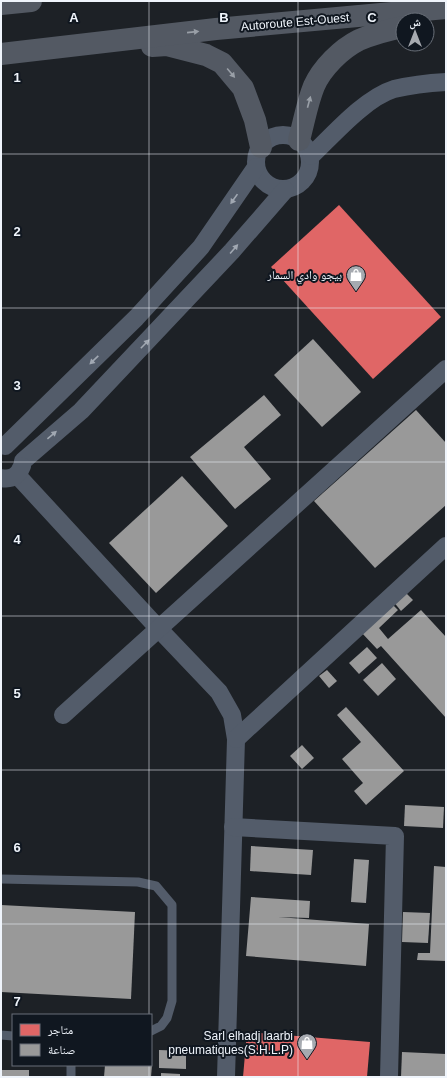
<svg xmlns="http://www.w3.org/2000/svg" width="447" height="1078" font-family="Helvetica,'Noto Naskh Arabic',sans-serif">
<style>
.shops{fill:#e06666}
.industry{fill:#999}
.lines{fill:none;stroke-linecap:round;stroke-linejoin:round}
.lane{stroke:#535c6a;stroke-width:9}
.street{stroke:#535c6a;stroke-width:18}
.highway{stroke:#535963;stroke-width:22}
.oneway{fill:#999fa7}
.oneway2{fill:#a1a8b2}
.grid{fill:none;stroke:#eff4fb;stroke-width:1;stroke-opacity:0.55}
.labels{text-anchor:middle;dominant-baseline:central;stroke-width:4;stroke-linejoin:round;paint-order:stroke}
.street-label{font-size:12px;fill:#eff4fb;stroke:#101720}
.poi-label{font-size:12px;fill:#eff4fb;stroke:#101720;text-anchor:end}
.grid-label{font-size:13px;text-anchor:middle;font-weight:bold;fill:#eff4fb;stroke:#101720;stroke-width:4;stroke-linejoin:round;paint-order:stroke}
</style>
<rect width="100%" height="100%" fill="#1d2126"/>
<g class="shops">
<path d="M339,205L441,317L373,379L271,267Z"/>
<path d="M247,1032L370,1042L367,1077H243Z"/>
</g>
<g class="industry">
<path d="M313,339L361,392L322,427L274,375Z"/>
<path d="M264,395L281,415L244,447L271,479L235,509L190,457Z"/>
<path d="M416,410L446,443V505L375,568L314,501Z"/>
<path d="M182,476L228,526L156,593L109,543Z"/>
<path d="M404,591L413,600L401,611L393,601Z"/>
<path d="M392,604L398,610L379,628L388,639L421,610L446,637V718L381,646L377,649L361,632Z"/>
<path d="M367,647L377,658L359,674L349,663Z"/>
<path d="M382,663L396,679L378,696L363,680Z"/>
<path d="M327,670L337,681L329,688L319,676Z"/>
<path d="M346,707L404,771L366,805L354,791L363,783L342,759L361,742L337,715Z"/>
<path d="M302,745L314,758L302,769L290,756Z"/>
<path d="M405,805L444,807L443,828L404,826Z"/>
<path d="M251,846L313,850L311,875L250,871Z"/>
<path d="M354,859L369,860L366,903L351,902Z"/>
<path d="M434,866L446,867V961L417,960L418,953H430Z"/>
<path d="M251,897L310,901L309,918L278,917L369,924L366,966L246,956Z"/>
<path d="M1,905L135,912L131,999L1,992Z"/>
<path d="M403,912L430,913L428,943L402,942Z"/>
<path d="M159,1050L186,1051V1069L159,1068Z"/>
<path d="M402,1052L446,1054V1077H401Z"/>
<path d="M105,1065H152L151,1077H104Z"/>
<rect x="1" y="1070" width="28" height="7"/>
<path d="M161,1073L180,1074V1077H161Z"/>
</g>
<g class="lines">
<g class="lane">
<path d="M1,879L138,882L156,886L172,905V1001L167,1018L161,1026L151,1031"/>
<path d="M1,1035L13,1036"/>
<path d="M71,1077V1065"/>
</g>
<g class="street">
<circle cx="283" cy="162" r="27"/>
<path d="M311,156C333,135 365,98 394,89C411,85 429,83 446,82"/>
<path d="M5,446L136,318L201,247L256,167"/>
<path d="M23,461L81,411L232,251L285,190"/>
<path d="M17,475L158,628L219,692L232,715L236,739L226,1077"/>
<path d="M1,478C12,480 18,476 22,466"/>
<path d="M63,715L446,369"/>
<path d="M236,739L446,546"/>
<path d="M233,827L395,836L389,1077"/>
</g>
<g class="highway">
<path d="M1,4L31,1"/>
<path d="M152,46L167,45L206,55L222,63L243,88L255,120L261,147"/>
<path d="M1,54L216,29L446,8"/>
<path d="M299,140C304,122 307,103 314,86C322,68 341,49 359,40C373,34 388,30 403,27"/>
</g>
</g>
<defs><path id="oneway-solid" d="M-6-.8H1V-3.2L6.5 0L1 3.2V.8H-6Z"/></defs>
<g class="oneway">
<use href="#oneway-solid" transform="translate(193 32) rotate(-6)"/>
<use href="#oneway-solid" transform="translate(231 73) rotate(50)"/>
<use href="#oneway-solid" transform="translate(309 102) rotate(-75)"/>
</g>
<g class="oneway2">
<use href="#oneway-solid" transform="translate(234 199) rotate(125)"/>
<use href="#oneway-solid" transform="translate(234 249) rotate(-49)"/>
<use href="#oneway-solid" transform="translate(145 344) rotate(-46)"/>
<use href="#oneway-solid" transform="translate(94 360) rotate(136)"/>
<use href="#oneway-solid" transform="translate(52 435) rotate(-40)"/>
</g>
<path class="grid" d="M149,1V1015M298,1V1077M1,154H446M1,308H446M1,462H446M1,616H446M1,770H446M1,924H446M149,1065V1077"/>
<defs>
<symbol id="shop-pin" viewBox="-11 -11 22 30"><path d="M0 17L-7.5 6A9.5 9.5 0 1 1 7.5 6Z" fill="#a6aab0" stroke="#101720"/><path d="M-5-2.5h2.3a2.7 3.5 0 0 1 5.4 0H5L5.5 6h-11ZM-1.5-2.5h3a1.5 2.3 0 0 0-3 0Z" fill="#fff"/></symbol>
</defs>
<g fill-rule="evenodd">
<use href="#shop-pin" x="345" y="264" width="22" height="30"/>
<use href="#shop-pin" x="296" y="1032" width="22" height="30"/>
</g>
<g class="labels">
<g class="street-label">
<text transform="translate(295 22) rotate(-5)">Autoroute Est-Ouest</text>
</g>
<g class="poi-label">
<text x="342" y="275">بيجو وادي السمار</text>
<text x="293" y="1036">Sarl elhadj laarbi<tspan x="293" dy="14">pneumatiques(S.H.L.P)</tspan></text>
</g>
</g>
<g class="grid-label">
<text x="74" y="22">A</text>
<text x="224" y="22">B</text>
<text x="372" y="22">C</text>
<text x="17" y="82">1</text>
<text x="17" y="236">2</text>
<text x="17" y="390">3</text>
<text x="17" y="544">4</text>
<text x="17" y="698">5</text>
<text x="17" y="852">6</text>
<text x="17" y="1006">7</text>
</g>
<rect width="447" height="1078" fill="none" stroke="#eff4fb" stroke-width="4"/>
<rect x="12" y="1014" width="140" height="52" fill="#101720" stroke="#696f78"/>
<rect x="20" y="1024" width="20" height="12" fill="#e06666" stroke="#696f78"/>
<text x="48" y="1034" font-size="12" fill="#eff4fb">متاجر</text>
<rect x="20" y="1044" width="20" height="12" fill="#999999" stroke="#696f78"/>
<text x="48" y="1054" font-size="12" fill="#eff4fb">صناعة</text>
<g transform="translate(415 32)"><circle r="19" fill="#101720" stroke="#696f78"/>
<path d="M0-3L7 15L0 10L-7 15Z" fill="#a6aab0"/>
<text y="-6" font-size="11" font-weight="bold" text-anchor="middle" fill="#eff4fb">ش</text>
</g>
</svg>
